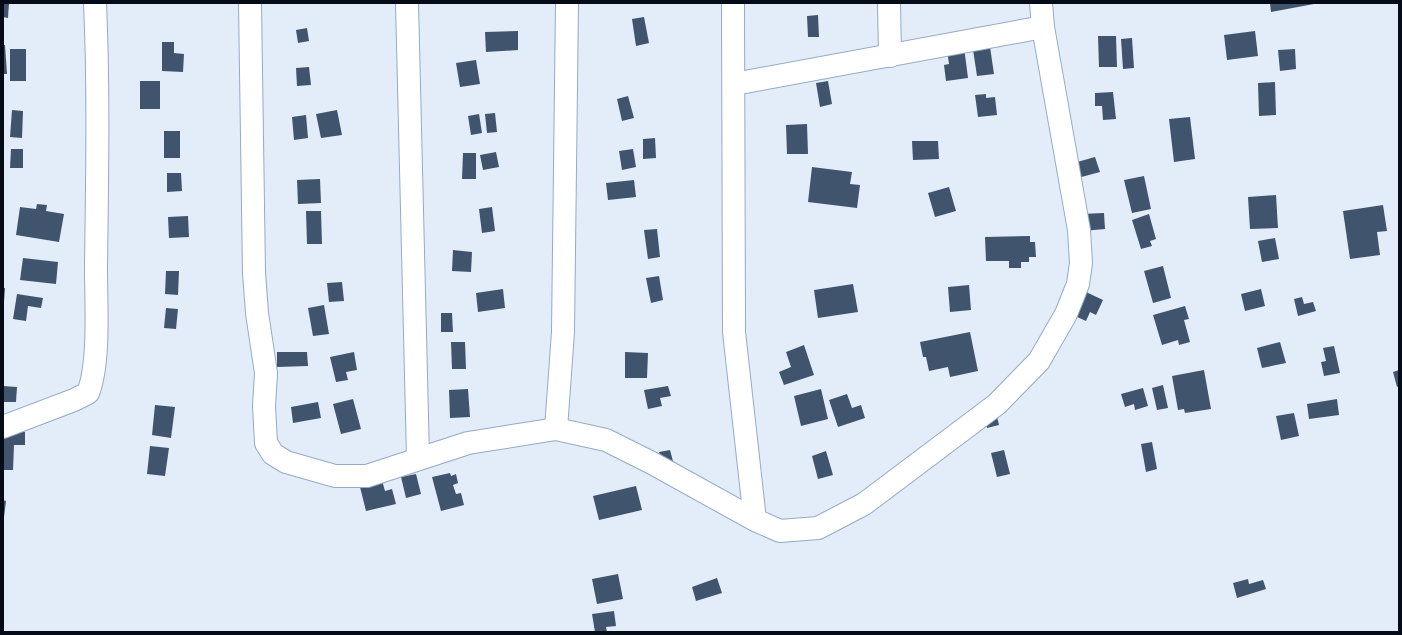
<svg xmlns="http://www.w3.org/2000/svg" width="1402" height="635" font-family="'Titillium Web',sans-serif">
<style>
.building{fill:#40546e}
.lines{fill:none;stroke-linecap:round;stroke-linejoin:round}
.minor-casing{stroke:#94aac7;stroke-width:24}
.minor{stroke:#fff;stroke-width:22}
</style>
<rect width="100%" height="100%" fill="#e3edf9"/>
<g class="building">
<path d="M3,3H9L8,18L3,17Z"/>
<path d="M1270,3H1314V4L1271,12Z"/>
<path d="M818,15L819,37H808L807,16Z"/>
<path d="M644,17L649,43L636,46L632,19Z"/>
<path d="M307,28L309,41L298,43L296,30Z"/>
<path d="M518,31V50L486,52L485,32Z"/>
<path d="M1255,31L1258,56L1227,60L1224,35Z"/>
<path d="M1098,36H1116L1117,67H1099Z"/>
<path d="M1132,38L1134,68L1123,69L1121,39Z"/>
<path d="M989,40L994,74L977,76L972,43Z"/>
<path d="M162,42H174V53L184,54L183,72L162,71Z"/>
<path d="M3,45H5L7,74H3Z"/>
<path d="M964,47L968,78L946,81L944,65L949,64L947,50Z"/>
<rect x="10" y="49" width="16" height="32"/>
<path d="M1295,49L1296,69L1280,71L1278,50Z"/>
<path d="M476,60L480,84L460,87L456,63Z"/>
<path d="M309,67L311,85L297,86L296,68Z"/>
<rect x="140" y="81" width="20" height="28"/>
<path d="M828,81L832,104L820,107L816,83Z"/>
<path d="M1275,82L1276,115L1259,116L1258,83Z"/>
<path d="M1113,92L1116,119L1103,120L1102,106H1095V93Z"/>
<path d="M986,94V98L995,97L997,115L978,117L975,95Z"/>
<path d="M628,96L634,118L622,121L617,99Z"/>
<path d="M12,110L23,111L22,138L10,137Z"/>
<path d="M337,110L342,135L321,138L316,114Z"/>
<path d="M495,113L497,132L487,133L485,114Z"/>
<path d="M479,114L482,133L471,135L468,116Z"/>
<path d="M306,115L308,138L294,140L292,117Z"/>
<path d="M1190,117L1195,159L1174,162L1169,119Z"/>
<path d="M807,124L808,154H787L786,125Z"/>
<rect x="164" y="131" width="16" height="27"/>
<path d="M655,138L656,158L643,159V139Z"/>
<path d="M912,141H938L939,159L913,160Z"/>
<path d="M11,149H23V168H10Z"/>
<path d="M633,149L636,167L622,170L619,151Z"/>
<path d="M496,152L499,167L483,170L480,155Z"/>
<path d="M463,153H476V179H462Z"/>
<path d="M1095,157L1100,172L1074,179L1070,164Z"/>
<path d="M812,167L852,172L850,184L860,185L857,208L808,202Z"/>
<path d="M167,173H181L182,191L167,192Z"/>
<path d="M1144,176L1151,209L1132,213L1124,180Z"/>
<path d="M320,179L321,203L298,204L297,180Z"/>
<path d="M634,180L636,197L608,200L606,183Z"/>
<path d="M949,187L956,211L935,217L928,193Z"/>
<path d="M1276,195L1278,228L1250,229L1248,197Z"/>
<path d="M37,204L47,205L46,211L64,214L59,242L16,235L20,207L36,209Z"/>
<path d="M1383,205L1387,231L1377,232L1380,255L1350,259L1343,211Z"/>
<path d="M492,207L495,231L482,233L479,209Z"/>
<path d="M306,211H321L322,244H307Z"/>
<path d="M1104,213L1105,229L1083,231L1081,214Z"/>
<path d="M1149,214L1156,239L1150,241L1152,246L1141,249L1132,220Z"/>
<path d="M188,216L189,237L169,238L168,217Z"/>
<path d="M657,229L660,257L648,259L644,230Z"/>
<path d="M1030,236V242H1035L1036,257H1029V262H1021V268H1009V261H986L985,237Z"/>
<path d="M1275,238L1279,259L1262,262L1258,241Z"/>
<path d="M453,250L472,252L471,272L452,271Z"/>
<path d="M23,258L58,262L56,284L20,280Z"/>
<path d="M1163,266L1171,298L1153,303L1144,271Z"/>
<path d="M166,271H179L178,295L165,294Z"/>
<path d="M659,276L663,300L651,303L646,278Z"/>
<path d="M342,282L344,301L329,302L327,283Z"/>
<path d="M853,284L858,312L818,318L814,290Z"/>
<path d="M969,285L971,310L950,312L948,287Z"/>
<path d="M3,288H5L4,302H3Z"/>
<path d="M503,289L505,308L478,312L476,293Z"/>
<path d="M1261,289L1265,306L1245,311L1241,294Z"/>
<path d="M1086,292L1103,300L1096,315L1090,312L1086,321L1075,316Z"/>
<path d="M17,294L43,298L41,308L28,306L26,321L13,319Z"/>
<path d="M1302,297L1304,304L1313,302L1316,311L1298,316L1294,299Z"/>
<path d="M324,305L329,334L313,336L308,308Z"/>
<path d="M1185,306L1189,319L1184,320L1190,342L1179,345L1178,340L1162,345L1153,315Z"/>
<path d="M166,308L178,309L176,329L164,328Z"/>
<path d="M441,313H452L453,332H441Z"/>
<path d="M970,332L978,371L950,377L948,367L929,371L926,357H923L920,342Z"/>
<path d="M451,342H465L466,369H452Z"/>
<path d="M1280,342L1286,363L1262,368L1257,348Z"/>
<path d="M804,345L814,375L784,385L779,372L791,367L786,352Z"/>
<path d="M1334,346L1340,373L1324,376L1321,362L1326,361L1323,348Z"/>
<path d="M277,352H307L308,366L277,367Z"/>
<path d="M354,352L357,370L346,372L348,380L336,382L330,357Z"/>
<path d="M625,352L648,353L647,378H625Z"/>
<path d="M1204,370L1211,409L1185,413L1184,409L1178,410L1172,376Z"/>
<path d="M1399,370V386L1397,387L1393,372Z"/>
<path d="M1163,385L1168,408L1157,410L1152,388Z"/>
<path d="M3,386L17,387L16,402H3Z"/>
<path d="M668,386L671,396L660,398L662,406L648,409L644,390Z"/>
<path d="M1143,388L1148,406L1135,410L1134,404L1125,407L1121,394Z"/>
<path d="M468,389L470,417L450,418L449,390Z"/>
<path d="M821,389L828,419L801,426L794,396Z"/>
<path d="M847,394L852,408L861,405L865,418L838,427L829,400Z"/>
<path d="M353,399L361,429L341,434L333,404Z"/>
<path d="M1337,399L1339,415L1309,419L1307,404Z"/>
<path d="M318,402L321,418L293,423L291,407Z"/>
<path d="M994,404L999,425L987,428L982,407Z"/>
<path d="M155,405L175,407L171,438L152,435Z"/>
<path d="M1294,413L1299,436L1281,440L1276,416Z"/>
<path d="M3,431L25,432V445H14L13,470H3Z"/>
<path d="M1152,442L1157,469L1146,472L1141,444Z"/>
<path d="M150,446L169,448L165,476L147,474Z"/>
<path d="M670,450L674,465L663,468L659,452Z"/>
<path d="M1004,450L1010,474L997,477L991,453Z"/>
<path d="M826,451L833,475L818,479L812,456Z"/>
<path d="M450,473L451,476L456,474L458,483L453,485L456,494L461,493L464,505L441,511L432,477Z"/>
<path d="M416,474L421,494L406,498L401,477Z"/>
<path d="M381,477L385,491L392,489L396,504L366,511L359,483Z"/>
<path d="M636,486L642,510L599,520L593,496Z"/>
<path d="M3,500L6,501L4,517H3Z"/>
<path d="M618,574L623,599L597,604L592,579Z"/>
<path d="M717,578L722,593L696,601L692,587Z"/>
<path d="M1248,579L1249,584L1263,580L1266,589L1237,598L1233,583Z"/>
<path d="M614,611L616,626L606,627L607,632H595L592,614Z"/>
</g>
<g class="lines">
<defs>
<g id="minor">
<path d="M250,3L254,273L257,313L266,373L264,406L266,443L273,454L286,462L335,476H367L468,443L556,429L606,440L652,463L755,520L780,531L818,528L864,504L997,404L1039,361L1066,314L1078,284L1081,263L1079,230L1043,27L1041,3"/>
<path d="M407,3L418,458"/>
<path d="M733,3L734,332L755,520"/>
<path d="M889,3L890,56"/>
<path d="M734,84L1043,27"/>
<path d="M3,427L74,400L88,393C100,363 96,303 96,269C97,181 99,92 95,3"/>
<path d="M556,429L563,332L567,3"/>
</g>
</defs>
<use href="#minor" class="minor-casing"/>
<use href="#minor" class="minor"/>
</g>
<rect width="1402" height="635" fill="none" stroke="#060c17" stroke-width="8"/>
</svg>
